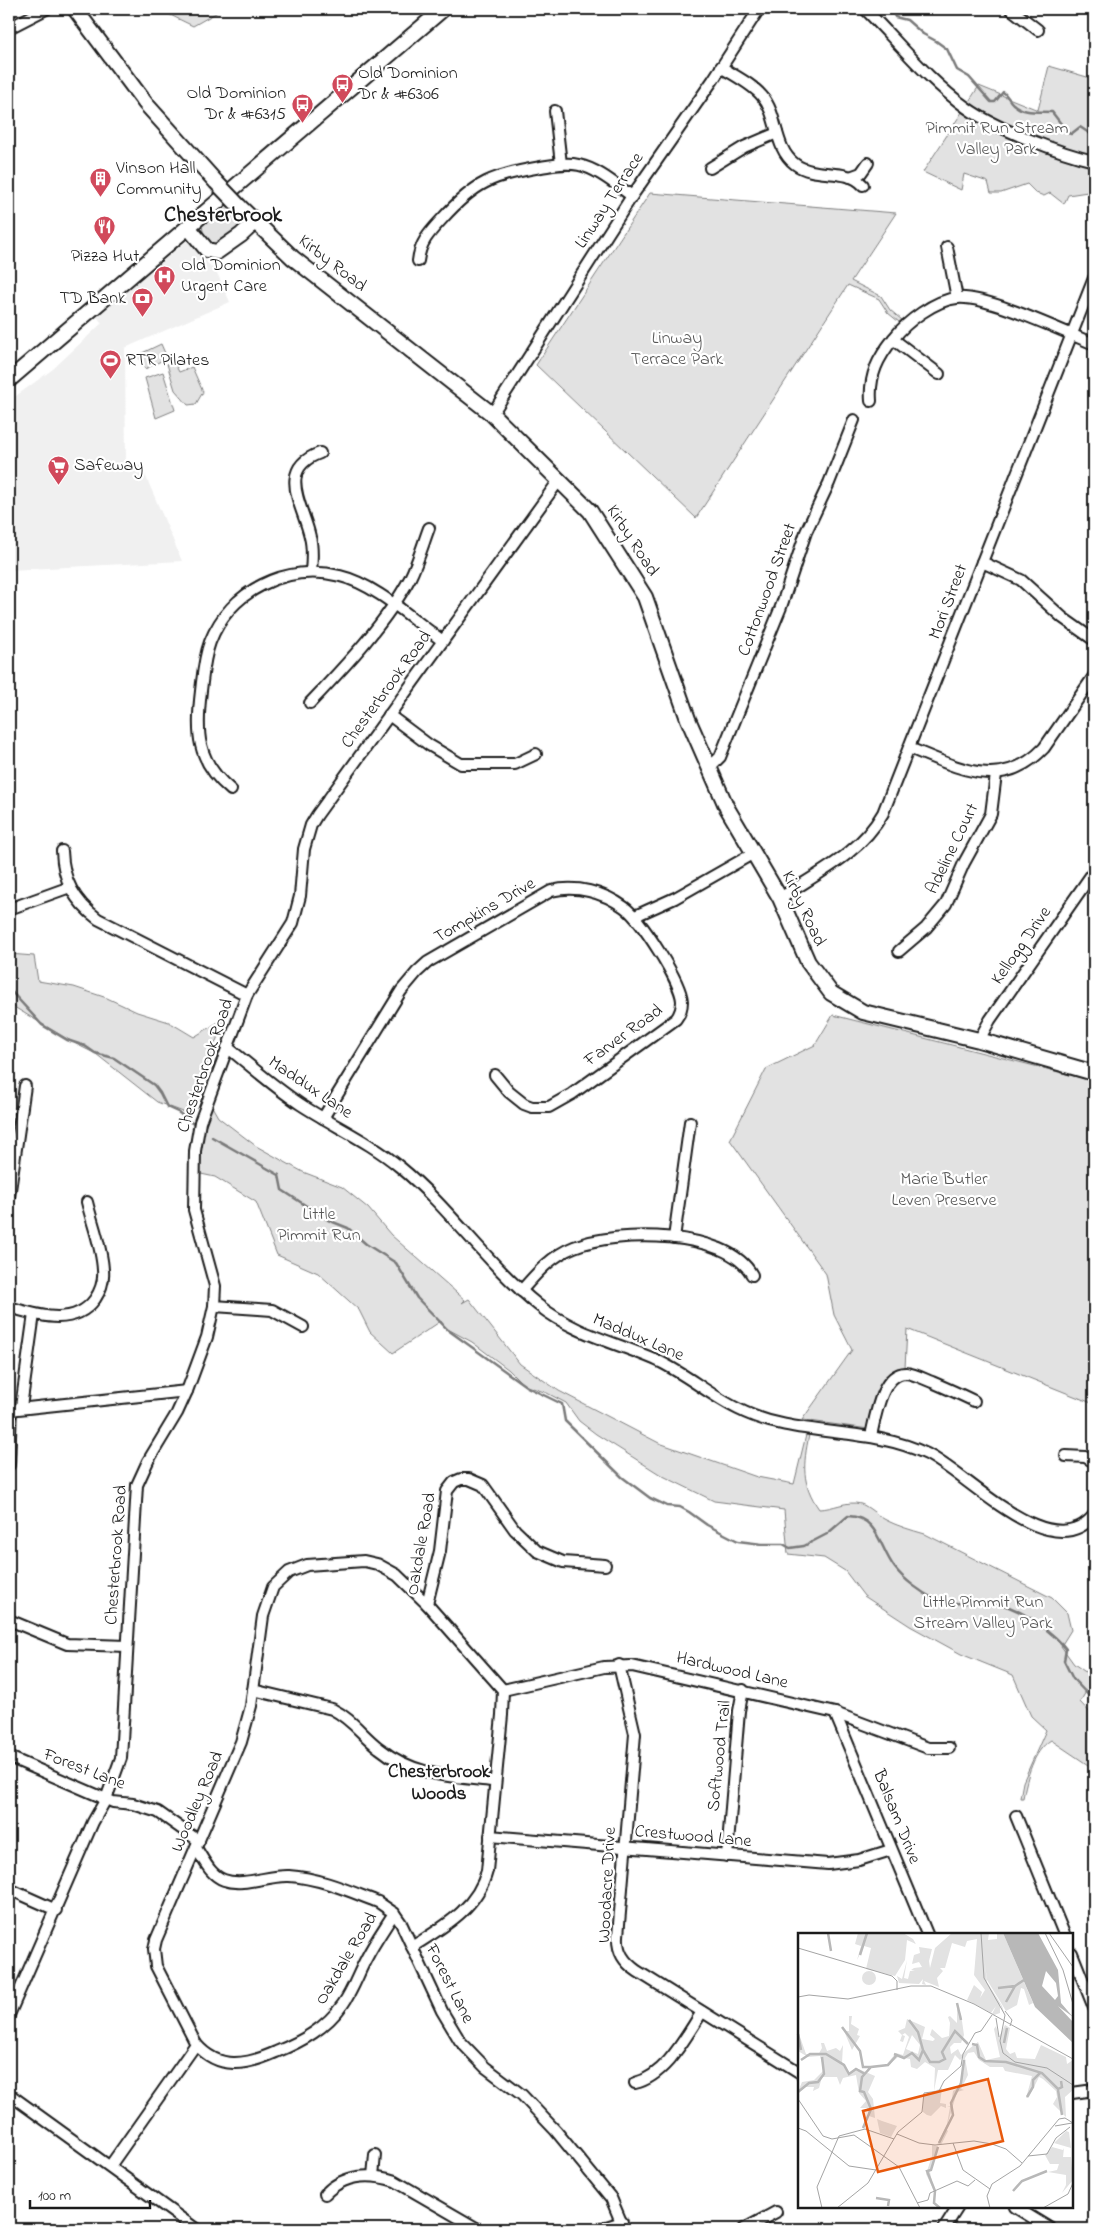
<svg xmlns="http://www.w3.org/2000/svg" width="1103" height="2238" font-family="'Indie Flower',sans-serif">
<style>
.built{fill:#f0f0f0}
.green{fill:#e2e2e2;stroke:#7f7f7f}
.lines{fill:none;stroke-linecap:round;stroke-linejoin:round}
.stream{stroke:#7a7a7a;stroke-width:2.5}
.minor-casing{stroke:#1c1c1c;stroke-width:14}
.major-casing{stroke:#1c1c1c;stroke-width:18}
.minor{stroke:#fff;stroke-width:10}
.major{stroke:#fff;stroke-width:14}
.major-bridge-casing{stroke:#1c1c1c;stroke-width:18;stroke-linecap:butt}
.major-bridge{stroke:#fff;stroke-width:14}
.labels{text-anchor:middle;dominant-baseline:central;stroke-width:4.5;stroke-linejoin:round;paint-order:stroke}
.poi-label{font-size:18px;fill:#1c1c1c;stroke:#fff;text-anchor:start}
.park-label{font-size:18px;fill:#575757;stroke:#fff}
.street-label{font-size:18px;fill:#1c1c1c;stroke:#fff}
.neighbourhood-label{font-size:19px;font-weight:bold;fill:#1c1c1c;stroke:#fff}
.district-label{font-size:22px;font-weight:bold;fill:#1c1c1c;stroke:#fff}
.inset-river{fill:none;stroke:#b8b8b8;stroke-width:2.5}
.inset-road{fill:none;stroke:#a4a4a4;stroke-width:1}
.view{fill:#e8590c;fill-opacity:0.15;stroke:#e8590c;stroke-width:2.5}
.inset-edge{fill:none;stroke:#1c1c1c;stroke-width:2.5}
</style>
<rect width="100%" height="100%" fill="#fff"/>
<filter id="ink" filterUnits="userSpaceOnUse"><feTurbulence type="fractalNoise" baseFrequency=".02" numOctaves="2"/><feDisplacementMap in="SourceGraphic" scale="10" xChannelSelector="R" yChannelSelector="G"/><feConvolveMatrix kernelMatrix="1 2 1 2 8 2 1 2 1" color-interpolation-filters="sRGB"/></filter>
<g filter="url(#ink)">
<path class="built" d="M188,240L218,275L230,302L125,348L126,467L141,465L182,561L10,570L9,401L53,369L102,323L97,317Z"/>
<g class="green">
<path d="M158,9H223L193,26Z"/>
<path d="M1049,66L1094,79V191L1068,195L1064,204L1050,193L1044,196L1036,193L1027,184L1001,193H991L988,182L964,174L961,190L923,172L979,86L1038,110Z"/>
<path d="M650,193L896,213L851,281L881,296L890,310L902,320L899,322L888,313L879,299L848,285L696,518L536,365Z"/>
<path d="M225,202L235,214L237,224L240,227L220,245L212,246C193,222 205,221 225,202Z"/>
<path d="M161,344L167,358L145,369L138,355Z"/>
<path d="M174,362L179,372L192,367L203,392L196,404L188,405L175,390L167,364Z"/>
<path d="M163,372L175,410L156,418L145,378Z"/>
<path d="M9,954L34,956L38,981L74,987L107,998L137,1012L169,1022L194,1037L225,1018L201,1080L191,1115L157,1102L96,1054L76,1044L14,1007L9,1002Z"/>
<path d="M833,1015L1094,1081V1404L907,1329L905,1368C874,1389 876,1393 869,1429L802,1420L852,1350L834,1315L826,1274L730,1140L766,1069L815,1045Z"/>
<path d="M210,1103L218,1117L256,1146L303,1172L342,1187L368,1208L391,1235L465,1300L462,1303L469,1299L520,1364L559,1391L659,1443L757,1477L794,1484L806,1435H809C803,1465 801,1483 819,1509C833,1509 847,1500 861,1504C869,1507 877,1515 884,1519C897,1526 911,1530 925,1534L1052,1598L1067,1613L1071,1630L1061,1646L1074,1664L1094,1678L1080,1702L1094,1717V1769L1051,1740C1033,1751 1027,1778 1023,1798H1020L1023,1782L1046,1730L1031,1716L1013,1675L961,1654L910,1626L864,1596L845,1571L824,1558L788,1554L784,1510L714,1501L661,1475L596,1434L579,1421L566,1403L547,1393L524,1385L509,1370L472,1342L446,1328L441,1321L393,1353L370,1332L359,1310L318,1273L277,1255L256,1202L215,1177L201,1174C198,1150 200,1126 210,1103Z"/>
</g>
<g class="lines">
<g class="stream">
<path d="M891,9L895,17L907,20L923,34L936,41L947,49L957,70L969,77L991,102H995L1003,92C1008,95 1008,100 1013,104C1024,114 1038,111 1052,112L1068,133L1071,134L1080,127L1092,135L1094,147"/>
<path d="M9,989L42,1025L67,1040L85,1046L95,1053L114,1058L154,1085L160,1093L167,1107L178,1112L192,1123"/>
<path d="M212,1137L279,1175L282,1190L328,1220L348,1228L366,1244L396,1263L417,1298L448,1330L527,1387L562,1404L565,1421L622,1477L650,1498L667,1506L680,1507L689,1512L707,1525L738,1541L762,1544H783L790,1548L804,1546L827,1534L848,1516C879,1517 879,1548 895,1568C904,1580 921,1592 934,1599C949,1606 966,1602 982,1603C990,1603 1002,1604 1009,1607C1027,1614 1055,1634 1066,1649L1064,1661L1073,1679L1094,1701"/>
</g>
<defs>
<g id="minor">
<path d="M865,9C898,42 929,81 967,108C996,129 1060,153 1094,161"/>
<path d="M1011,9L1038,30"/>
<path d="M9,28L46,9"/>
<path d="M721,67C735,76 752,84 762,96C779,116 773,147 795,164C815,179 847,167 863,185"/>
<path d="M555,111L561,164"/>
<path d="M710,168L744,147L777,133"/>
<path d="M850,177L861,173L868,163"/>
<path d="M947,247L957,298"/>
<path d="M418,261C420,242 430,232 442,219C475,182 493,175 541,167C554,165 566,162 579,165C598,169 616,185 632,196"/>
<path d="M893,339L939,374"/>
<path d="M871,401C869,375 878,358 894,338C906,322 935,300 957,298C987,295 1064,332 1094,344"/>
<path d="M492,414L632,196L713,80L759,9"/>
<path d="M982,562L1021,580L1063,618L1094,640"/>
<path d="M311,572C312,561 313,548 310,537C304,507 275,469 320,453"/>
<path d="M310,703C345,666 386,623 410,578C418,562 423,544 429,528"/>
<path d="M389,715L429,745L461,764H515L536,754"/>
<path d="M909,748C957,767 1001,793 1044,748L1094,676"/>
<path d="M709,768L720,757L781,607L806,532L829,483L854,420"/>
<path d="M231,790C196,761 196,732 201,691C203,674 204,658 210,642C230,590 287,563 340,576C375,584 413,620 443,641"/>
<path d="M62,851C63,880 74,901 98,919L247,995"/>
<path d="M780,898C818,873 860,854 883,813L1094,278"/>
<path d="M9,909L70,887"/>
<path d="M635,916L675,898L754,853"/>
<path d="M899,951L926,928L946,904L964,863L991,814L996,774"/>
<path d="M979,1040L990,1020L1094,871"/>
<path d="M227,1047C251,1066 274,1087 300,1104C332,1125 370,1142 400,1167C450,1208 487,1264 538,1305C573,1333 614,1342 654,1359C684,1372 709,1395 738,1409C797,1439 868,1425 927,1454C968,1474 1051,1568 1094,1515"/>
<path d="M323,1118L401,991L417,972L428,962L551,891C577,885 603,892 624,907C641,919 681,982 682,1001C682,1008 680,1014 676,1019L572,1094L549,1107H532L524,1104L509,1092L495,1075"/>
<path d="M9,1197L25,1086"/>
<path d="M674,1238L690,1122"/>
<path d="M521,1291C536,1274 551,1256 574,1247C616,1230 727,1229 752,1275"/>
<path d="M214,1306L272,1310L303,1327"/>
<path d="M9,1307C37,1315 74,1328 95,1299C101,1290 104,1280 103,1270C102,1247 92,1223 87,1202"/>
<path d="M21,1407L34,1314"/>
<path d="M9,1410L187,1391"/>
<path d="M871,1436C875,1419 881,1373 906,1373C915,1374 924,1379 932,1382C946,1388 960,1394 974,1401"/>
<path d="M1066,1456L1085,1457L1094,1462"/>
<path d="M9,1465L11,1410"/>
<path d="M9,1620L67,1644L127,1646"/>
<path d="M619,1665L635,1734L618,1936C617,1952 624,1962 637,1971L799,2072"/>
<path d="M253,1690L332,1709C352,1719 362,1735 379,1748C413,1776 453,1777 494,1781"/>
<path d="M503,1690L604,1667L632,1666L835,1713L928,1748H949"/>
<path d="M835,1713L927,1934"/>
<path d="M9,1757L113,1802L133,1804L158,1812L199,1841"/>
<path d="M1016,1816L1064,1934"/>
<path d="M490,1836L828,1864L859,1860L891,1850"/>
<path d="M196,1848C204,1860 210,1875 224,1880C243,1887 269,1875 289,1876C320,1878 349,1891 378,1902L394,1913L401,1923L442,2011L460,2041L485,2067L522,2095L556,2131L611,2198L624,2229"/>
<path d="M727,1856L739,1711L743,1690"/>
<path d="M9,1889L56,1910"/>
<path d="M412,1947C443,1927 477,1909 487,1871L502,1715L503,1690L427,1604L440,1551L447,1491L454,1482L461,1479H469L483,1485L515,1530L537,1551L563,1562L605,1565"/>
<path d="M1072,1953L1094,2008"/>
<path d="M9,2015L93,1822L106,1799L121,1758L137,1485L148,1461L177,1413L187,1391L207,1337L214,1306L215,1286L194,1210L195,1151L200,1122L247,995L293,923L300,896L304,849L311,825L317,815L560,479"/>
<path d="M196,2044C219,2071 247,2065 276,2052C303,2041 326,2028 343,2004C353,1990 358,1974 366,1959C374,1943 384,1929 394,1913"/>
<path d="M635,2083C666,2076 686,2036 702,2012"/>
<path d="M1072,2093L1094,2090"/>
<path d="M9,2094L196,2229"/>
<path d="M110,2166L196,2044L156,1966L154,1949L156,1940L241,1742L251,1706L263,1616L273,1587L289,1572L307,1565L364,1561L377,1564L397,1575L427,1604"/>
<path d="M373,2176L375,2155"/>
<path d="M325,2194C344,2174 370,2173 395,2181L478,2229"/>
<path d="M1015,2207L1051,2229"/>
<path d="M600,2229L622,2222"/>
<path d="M744,2229L776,2212"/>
<path d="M944,2229L958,2207"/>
</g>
<g id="major">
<path d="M75,9L146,104L216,182"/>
<path d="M239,206L293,258L492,414L590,511L645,597L688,719L727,808L780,898L808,962L831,993L863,1012L979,1040L1094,1073"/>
<path d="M188,227L207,250L217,252L241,235L255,222"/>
<path d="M9,380L443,9"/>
</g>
</defs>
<use href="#minor" class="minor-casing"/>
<use href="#major" class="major-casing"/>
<use href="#minor" class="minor"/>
<use href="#major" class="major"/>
<defs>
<path id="major-bridge" d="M216,182L239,206"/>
</defs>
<use href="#major-bridge" class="major-bridge-casing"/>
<use href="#major-bridge" class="major-bridge"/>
</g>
</g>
<defs>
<symbol id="bus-pin" viewBox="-11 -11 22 30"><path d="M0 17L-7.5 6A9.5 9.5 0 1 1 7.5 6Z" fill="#d1495b" stroke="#fff"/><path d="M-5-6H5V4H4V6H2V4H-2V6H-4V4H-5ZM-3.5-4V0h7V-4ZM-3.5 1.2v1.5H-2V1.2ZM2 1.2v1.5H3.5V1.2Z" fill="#fff"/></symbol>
<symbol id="building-pin" viewBox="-11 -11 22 30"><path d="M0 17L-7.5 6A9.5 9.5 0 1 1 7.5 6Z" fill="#d1495b" stroke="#fff"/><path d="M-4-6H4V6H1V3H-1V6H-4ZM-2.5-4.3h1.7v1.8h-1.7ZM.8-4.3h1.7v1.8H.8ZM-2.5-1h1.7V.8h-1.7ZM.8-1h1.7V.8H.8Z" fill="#fff"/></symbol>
<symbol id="restaurant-pin" viewBox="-11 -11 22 30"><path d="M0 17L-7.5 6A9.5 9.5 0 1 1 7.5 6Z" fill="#d1495b" stroke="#fff"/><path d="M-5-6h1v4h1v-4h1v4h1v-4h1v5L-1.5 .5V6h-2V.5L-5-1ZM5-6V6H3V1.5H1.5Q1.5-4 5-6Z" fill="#fff"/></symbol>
<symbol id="hospital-pin" viewBox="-11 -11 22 30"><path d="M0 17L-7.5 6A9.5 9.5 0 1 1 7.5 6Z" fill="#d1495b" stroke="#fff"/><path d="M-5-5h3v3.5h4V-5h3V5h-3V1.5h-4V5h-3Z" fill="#fff"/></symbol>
<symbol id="bank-pin" viewBox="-11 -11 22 30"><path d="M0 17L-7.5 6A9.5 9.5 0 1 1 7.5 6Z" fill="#d1495b" stroke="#fff"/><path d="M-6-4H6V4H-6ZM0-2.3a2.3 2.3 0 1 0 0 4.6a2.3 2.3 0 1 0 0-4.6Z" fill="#fff"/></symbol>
<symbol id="stadium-pin" viewBox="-11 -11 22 30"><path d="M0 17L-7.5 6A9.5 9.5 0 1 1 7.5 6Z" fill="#d1495b" stroke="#fff"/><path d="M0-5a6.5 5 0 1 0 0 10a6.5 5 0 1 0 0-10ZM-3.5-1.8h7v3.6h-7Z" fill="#fff"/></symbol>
<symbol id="supermarket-pin" viewBox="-11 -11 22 30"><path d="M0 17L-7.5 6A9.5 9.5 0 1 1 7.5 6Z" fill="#d1495b" stroke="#fff"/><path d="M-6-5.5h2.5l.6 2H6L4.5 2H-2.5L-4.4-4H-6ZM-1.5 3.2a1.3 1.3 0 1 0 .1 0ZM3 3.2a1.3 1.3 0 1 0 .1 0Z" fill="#fff"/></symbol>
</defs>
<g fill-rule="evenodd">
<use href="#bus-pin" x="330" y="72" width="25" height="34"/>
<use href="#bus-pin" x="290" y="92" width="25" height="34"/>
<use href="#building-pin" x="88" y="166" width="25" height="34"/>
<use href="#restaurant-pin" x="92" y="214" width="25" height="34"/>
<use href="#hospital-pin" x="152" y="264" width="25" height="34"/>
<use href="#bank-pin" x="130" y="286" width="25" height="34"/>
<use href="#stadium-pin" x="98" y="348" width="25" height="34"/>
<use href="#supermarket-pin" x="46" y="454" width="25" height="34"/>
</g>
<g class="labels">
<g class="poi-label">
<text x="358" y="74">Old Dominion<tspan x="358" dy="21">Dr &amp; #6306</tspan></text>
<text x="286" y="94" text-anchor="end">Old Dominion<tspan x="286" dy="21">Dr &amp; #6315</tspan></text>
<text x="116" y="169">Vinson Hall<tspan x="116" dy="21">Community</tspan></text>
<text x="105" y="257" text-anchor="middle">Pizza Hut</text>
<text x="181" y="266">Old Dominion<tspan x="181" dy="21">Urgent Care</tspan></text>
<text x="126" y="299" text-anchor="end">TD Bank</text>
<text x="126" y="361">RTR Pilates</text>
<text x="74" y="466">Safeway</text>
</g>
<g class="park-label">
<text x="997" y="129">Pimmit Run Stream<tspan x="997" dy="21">Valley Park</tspan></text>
<text x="677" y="339">Linway<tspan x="677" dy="21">Terrace Park</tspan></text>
<text x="944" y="1180">Marie Butler<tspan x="944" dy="21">Leven Preserve</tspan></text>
<text x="319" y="1215">Little<tspan x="319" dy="21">Pimmit Run</tspan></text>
<text x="983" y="1603">Little Pimmit Run<tspan x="983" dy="21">Stream Valley Park</tspan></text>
</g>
<g class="street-label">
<text transform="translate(610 201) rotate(-57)">Linway Terrace</text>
<text transform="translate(332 264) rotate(38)">Kirby Road</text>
<text transform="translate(632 541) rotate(57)">Kirby Road</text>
<text transform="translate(768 590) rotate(-70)">Cottonwood Street</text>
<text transform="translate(949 602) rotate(-69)">Mori Street</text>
<text transform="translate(387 690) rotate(-54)">Chesterbrook Road</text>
<text transform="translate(953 849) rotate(-64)">Adeline Court</text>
<text transform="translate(803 909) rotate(65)">Kirby Road</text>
<text transform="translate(485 911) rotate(-30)">Tompkins Drive</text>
<text transform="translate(1022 946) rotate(-55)">Kellogg Drive</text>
<text transform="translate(624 1036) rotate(-36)">Farver Road</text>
<text transform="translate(206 1066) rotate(-71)">Chesterbrook Road</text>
<text transform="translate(310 1088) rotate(34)">Maddux Lane</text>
<text transform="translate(638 1338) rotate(23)">Maddux Lane</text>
<text transform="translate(422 1544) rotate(-80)">Oakdale Road</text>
<text transform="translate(117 1555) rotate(-86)">Chesterbrook Road</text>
<text transform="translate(732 1671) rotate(13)">Hardwood Lane</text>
<text transform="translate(720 1756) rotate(-84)">Softwood Trail</text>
<text transform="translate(84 1770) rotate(21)">Forest Lane</text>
<text transform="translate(198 1802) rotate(-67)">Woodley Road</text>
<text transform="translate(896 1817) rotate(68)">Balsam Drive</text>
<text transform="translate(693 1837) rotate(5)">Crestwood Lane</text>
<text transform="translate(608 1885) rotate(-87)">Woodacre Drive</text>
<text transform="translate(347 1959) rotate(-59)">Oakdale Road</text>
<text transform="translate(449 1984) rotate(63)">Forest Lane</text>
</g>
<g class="neighbourhood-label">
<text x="439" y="1772">Chesterbrook<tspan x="439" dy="22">Woods</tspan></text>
</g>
<g class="district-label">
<text x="223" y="216">Chesterbrook</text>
</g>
</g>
<g transform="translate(798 1933)">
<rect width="275" height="275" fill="#fff"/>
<path d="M60,0H105L115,6L118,11L109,7L107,27L97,43L68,36L73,15L66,13L59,27L63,13L57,11ZM154,0H191L190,7L199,6V0H205L235,70L231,72L226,56L223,55L219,72L208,78L189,47L186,23L189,49L204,73L207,83L202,71V80L196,82L194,81L198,73L193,80L169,67L176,52L184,59L182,65L187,57L176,42L179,6L169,8L167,14L154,10L147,35H142L145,38L139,45L141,54L126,48L128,52L124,51L125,46L121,51L101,50L99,43L104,46L109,27L106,45L110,46L112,38H117L113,37L116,35L124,34L121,29L114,31L116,22L122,20L121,14L134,16L131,28L132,35L137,15ZM64 45a7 7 0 1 1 14 0a7 7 0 1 1-14 0ZM159,75L163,81L166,102L163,110H156L152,114L153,121L160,116L163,122L180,109L188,127L202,124L196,96L198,93L201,104L207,92L212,95L208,116L212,121L217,119L219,125L237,126L243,112L268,124L269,131L275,127V157L267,164L268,184L255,171L259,164L258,158L245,146L241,144L231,164L228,165L234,143L207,138L205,134H192L181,127L176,119L170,120L167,125L170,142L163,156L166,157L159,159L148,196L150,198L143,212H139L149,191L152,174H149L153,173L155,158L161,154L166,137L165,124L162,127L157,122L150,137H140L136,158L137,135L127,129L119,136L113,134L112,126L100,124L91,132L87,133L98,120L105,122L111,104L107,100L104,102L107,103L105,109L102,108L104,102L100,98L107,95L109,86L127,94L124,106L135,108L137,106L132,102L134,96L144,105L151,103L152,90L150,84L152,83L159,90ZM114,102L122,112L120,121L108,116ZM51,83H54L53,91L61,96L59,102L62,103L54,117L46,98H51ZM0,98L8,121L20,122L24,115L23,110H26L29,118L38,115L42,118L45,112L44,130L51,140L58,135L77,143L70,159L75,166L77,185L71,183L69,175H62L68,168L61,160L58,142L45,145L42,152L39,144H24L21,155L15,158L16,154H7L0,159L4,149L16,147L26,137L22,123L10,124L0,118ZM144,155L142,170L148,171V175L143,173L133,183L129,182L125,179V162ZM85,184L84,188L99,193L93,204L82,200L79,186L84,188ZM268,198L271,199L273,215L256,210ZM134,212L140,213L132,239L136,258L128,241L134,223ZM254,214L265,217L266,215L265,224H273L275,247L264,260L268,252V242L250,239L259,237L261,231H252L247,222Z" fill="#e2e2e2" fill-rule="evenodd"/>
<path d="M205,0H240L260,37L263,70L275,84L260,73L275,89V110L237,74ZM248,38L258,50L260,63L257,67L244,53Z" fill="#b8b8b8" fill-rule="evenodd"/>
<path class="inset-river" d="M30,0L33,18M62,22L69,0M200,55L217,53M208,69L217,53L226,47M159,70L163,87M111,87L120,99L125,117M44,94L62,118L65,134H73M0,101L3,117M206,110L209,95M174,111L179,112L181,124L187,128L208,129L244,140L260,156L264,154L263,148M96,121L106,125L114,120L121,127L125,117L132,129H141L147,126L144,119L157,98L170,111M3,127L12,121H28L46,132L51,141L58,136L67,141M260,157L264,182M0,159L11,150L20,149L26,141L24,124M229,164L235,154V147L242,140M65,195L73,176L66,159L62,158L64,144L73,134L90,132L98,123M141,210L155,182L153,170L163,150L166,127M140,214L133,237L129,238L137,258L136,270L142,275M215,258L224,248L249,238M78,265L91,267L90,273"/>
<path class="inset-road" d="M183,0L186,45L207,82L202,108L205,120L217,129L249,135L275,152M247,0L265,37L275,71M251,0L275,34M0,15L94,43L99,48V57M0,64L11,62L50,66L113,53H133L176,71L275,126M207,78L214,87L212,93M198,85L201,104M0,166L25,203L34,206L56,202L101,234L122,275M257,193L274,190M0,195L8,198L51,233L78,237M99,201L121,210L137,212L176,208L194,211L208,216L224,230M155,210L165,237L192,256M230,223L249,221L258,205L272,194M119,270L130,267L132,260L159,248L170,253L177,247M24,275L19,254L41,203L67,196L96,206M39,275L70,250L100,199L124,179L126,160L141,158L146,148L163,133L165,121L177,100L183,98L194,82M192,275L189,263L194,251L222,233L261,186L267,185L275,190M245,275L270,261L275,250"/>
<path class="view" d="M190,146L205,208L80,239L65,178Z"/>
<rect width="275" height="275" class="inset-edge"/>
</g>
<rect width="1103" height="2238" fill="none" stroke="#fff" stroke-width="30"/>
<rect x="15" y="15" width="1073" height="2208" fill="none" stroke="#1c1c1c" stroke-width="2" filter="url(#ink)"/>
<path d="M30 2200v8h120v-8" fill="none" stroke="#1c1c1c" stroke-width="2.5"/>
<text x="38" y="2200" font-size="15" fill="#1c1c1c" stroke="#ffffff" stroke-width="4" paint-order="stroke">100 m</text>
</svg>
